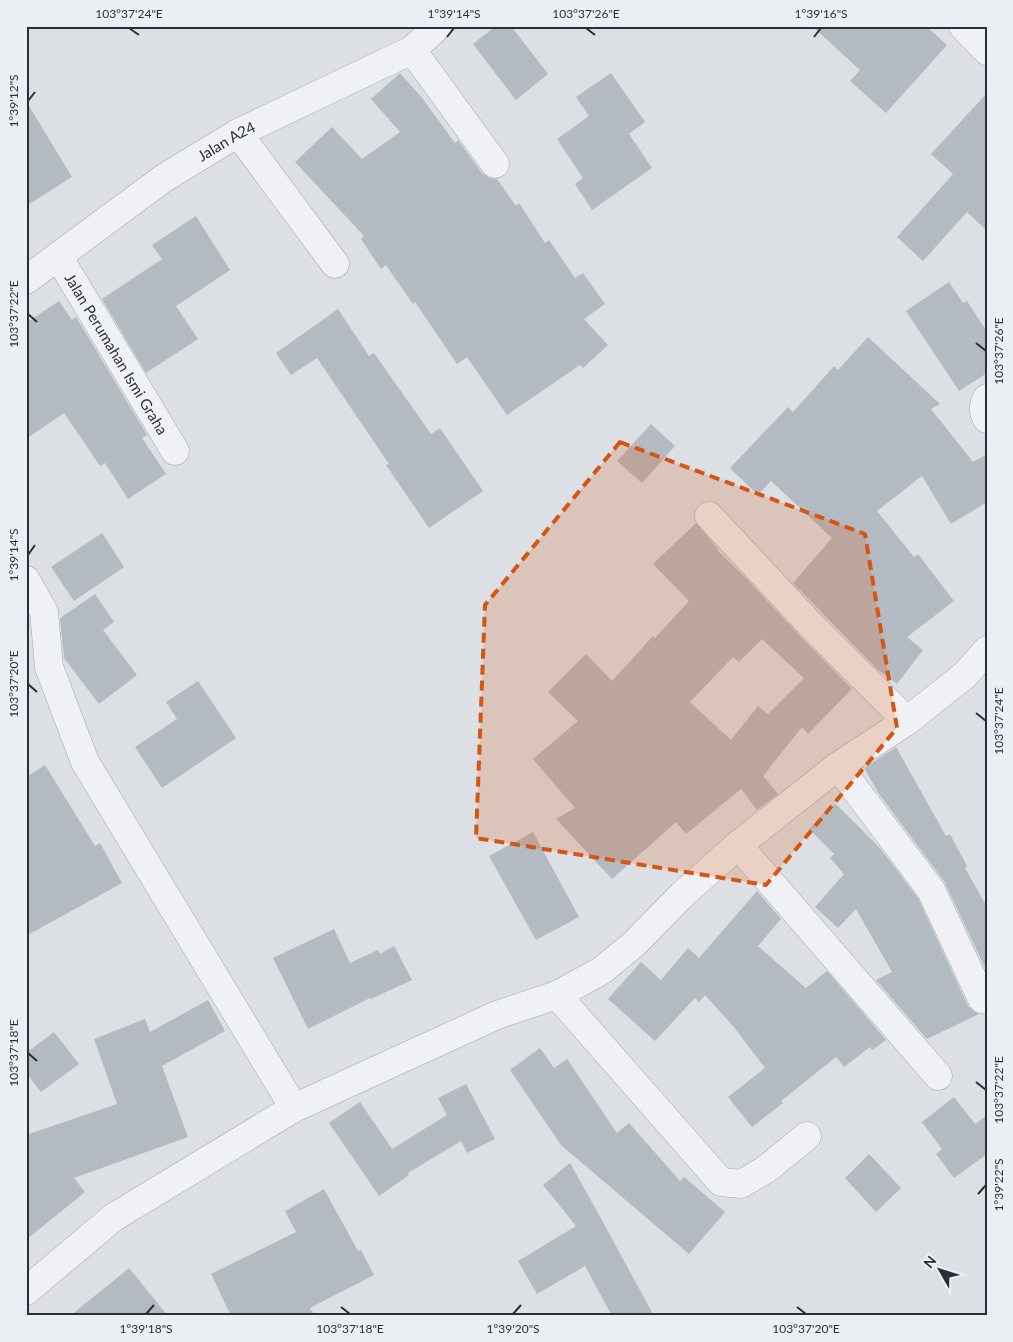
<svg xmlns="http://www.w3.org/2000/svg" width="1013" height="1342" font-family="Lato,sans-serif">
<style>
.building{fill:#b4bac1;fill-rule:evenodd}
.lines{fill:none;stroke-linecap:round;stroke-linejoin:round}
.minor-casing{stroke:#a2a7ae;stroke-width:29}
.minor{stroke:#eff1f4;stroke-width:28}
.marked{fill:#d55511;fill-opacity:0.2;stroke:#d55511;stroke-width:4;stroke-dasharray:10 6;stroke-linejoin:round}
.ticks{fill:none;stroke:#282f3a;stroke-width:2}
.labels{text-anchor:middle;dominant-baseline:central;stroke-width:5;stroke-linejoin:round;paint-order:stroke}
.street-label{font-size:15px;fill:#282f3a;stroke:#ebeff3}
.neatline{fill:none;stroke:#282f3a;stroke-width:2}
.ticks-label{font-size:12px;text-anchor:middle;fill:#282f3a}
</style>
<rect width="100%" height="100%" fill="#dce0e5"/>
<g class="building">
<path d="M496,26H511L548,74L516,100L473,44Z"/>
<path d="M812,26H926L947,45L886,113L850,81L860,70Z"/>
<path d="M400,73L423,99L455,143L458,140L482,173L489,178L497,179L516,206L519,203L545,243L549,240L575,278L583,273L605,304L584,319L608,345L583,368L580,365L507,415L467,357L457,364L415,302L413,304L386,265L381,269L361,239L364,236L295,162L332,127L362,159L400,132L371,99Z"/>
<path d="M611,73L645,122L629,134L652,168L592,210L575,184L583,178L557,139L589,116L576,97Z"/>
<path d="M987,93V231L967,212L923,261L897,237L953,174L931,154Z"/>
<path d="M26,101L72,177L26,206Z"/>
<path d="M196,216L230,270L176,306L198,339L146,373L102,299L162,259L152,245Z"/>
<path d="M949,282L963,303L967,301L987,332V373L959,391L906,311Z"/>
<path d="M59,301L72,320L76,317L147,435L142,438L166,474L128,499L105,463L100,466L64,413L26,439V323Z"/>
<path d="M338,309L369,356L374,353L431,434L440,428L483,491L429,528L386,465L389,464L317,358L291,375L276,353Z"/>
<path d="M868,337L940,404L931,409L973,462L987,454V502L951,524L922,476L877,511L914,557L918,554L954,601L907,637L923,650L897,684L877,669L793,583L832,538L771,481L758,495L730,468L788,407L793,412L834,366L838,370Z"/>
<path d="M651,424L675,446L642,483L617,461Z"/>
<path d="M696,523L718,549L717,550L742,574L799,635L852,689L808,734L802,727L763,776L778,794L757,810L741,789L686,834L676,822L612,879L556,819L575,808L533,759L578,721L548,692L586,654L612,681L653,636L655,638L689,601L653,564ZM762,639L804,678L768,714L758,706L731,740L690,702L733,657L739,662Z"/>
<path d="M102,533L124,567L74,601L51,567Z"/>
<path d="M95,594L114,622L103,630L137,675L99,704L64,658L60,618Z"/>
<path d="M198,681L236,738L162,788L135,747L177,719L166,702Z"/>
<path d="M896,747L946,836L950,834L967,866L965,868L987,907V972L944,881L879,794L864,768Z"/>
<path d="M45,765L95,846L100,843L122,883L26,936V777Z"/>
<path d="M835,803L879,847L918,898L968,1006L973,1011L979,1014L927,1039L876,980L892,972L856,909L838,928L815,907L844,874L830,858L834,854L809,829Z"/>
<path d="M533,832L579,917L536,940L489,856Z"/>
<path d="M757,891L781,919L758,946L806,988L827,971L886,1040L872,1050L870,1047L844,1067L836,1057L781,1101L783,1103L752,1127L728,1097L765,1068L733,1026L705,995L699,1002L695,998L655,1041L608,999L641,962L661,980L688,948L699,958Z"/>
<path d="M334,929L350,963L378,950L380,954L394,946L412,980L371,999L370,998L308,1029L273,958Z"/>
<path d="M208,1000L225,1031L162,1066L188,1137L74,1178L85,1192L26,1240V1135L117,1104L94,1039L145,1019L150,1032Z"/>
<path d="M54,1032L79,1064L41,1092L26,1073V1053Z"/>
<path d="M540,1048L554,1068L567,1059L617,1133L629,1123L680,1181L684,1177L725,1212L689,1254L561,1145L510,1070Z"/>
<path d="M466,1084L495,1139L467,1153L461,1141L408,1173L409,1175L379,1196L329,1123L360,1102L392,1149L447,1115L438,1098Z"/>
<path d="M954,1097L975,1124L987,1115V1154L954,1178L936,1154L942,1149L922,1122Z"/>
<path d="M869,1154L901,1188L876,1212L845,1178Z"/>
<path d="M570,1163L598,1213L654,1316H612L585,1266L537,1294L518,1261L576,1226L543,1185Z"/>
<path d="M324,1189L358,1251L361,1250L374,1275L310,1308L315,1316H231L211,1274L296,1232L285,1211Z"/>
<path d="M129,1268L168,1316H70Z"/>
</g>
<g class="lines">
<defs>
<g id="minor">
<path d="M963,26L987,51"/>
<path d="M412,50L495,164"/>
<path d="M238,133L335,264"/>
<path id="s1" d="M58,256L175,451"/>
<path id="s2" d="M26,280L164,178L238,133L412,50L438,26"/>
<path d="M987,398C983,405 983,412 987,419"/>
<path d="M709,516L810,624L907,721"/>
<path d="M26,580L44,612L49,667L85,762L294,1108"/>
<path d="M838,766L931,890L982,999"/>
<path d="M738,845L938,1076"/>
<path d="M557,995L721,1182L741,1184L765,1170L807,1136"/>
<path d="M26,1291L114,1217L294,1108L497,1015L557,995L601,971L634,944L682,895L738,845L838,766L907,721L965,675L987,650"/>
</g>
</defs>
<use href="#minor" class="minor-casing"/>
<use href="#minor" class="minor"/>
</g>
<path class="marked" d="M620,442L865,534L897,728L766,885L476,838L485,605Z"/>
<path class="ticks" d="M129,28L139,35M586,28L595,35M447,37L454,28M814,37L821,28M28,101L35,92M28,314L37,322M976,343L986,351M28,555L35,545M28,684L37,692M976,713L986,721M28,1053L37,1061M976,1082L986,1090M978,1194L986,1185M341,1307L350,1314M797,1307L806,1314M146,1314L154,1305M513,1314L521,1305"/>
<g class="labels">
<g class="street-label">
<text stroke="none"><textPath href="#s2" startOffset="244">Jalan A24</textPath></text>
<text stroke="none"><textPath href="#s1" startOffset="114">Jalan Perumahan Ismi Graha</textPath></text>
</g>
</g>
<rect width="1013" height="1342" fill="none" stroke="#ebeff3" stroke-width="55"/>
<g transform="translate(940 1270) rotate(309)" stroke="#ebeff3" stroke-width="4" paint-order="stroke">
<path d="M0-4L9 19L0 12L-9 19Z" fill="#282f3a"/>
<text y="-8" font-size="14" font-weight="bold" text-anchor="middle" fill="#282f3a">N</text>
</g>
<rect x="28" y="28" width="958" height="1286" class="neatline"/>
<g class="ticks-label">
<text x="129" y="18">103°37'24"E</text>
<text x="454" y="18">1°39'14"S</text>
<text x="586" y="18">103°37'26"E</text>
<text x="821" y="18">1°39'16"S</text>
<text transform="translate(14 101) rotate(-90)" y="4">1°39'12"S</text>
<text transform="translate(14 314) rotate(-90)" y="4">103°37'22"E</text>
<text transform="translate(999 351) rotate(-90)" y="4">103°37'26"E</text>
<text transform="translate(14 555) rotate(-90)" y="4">1°39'14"S</text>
<text transform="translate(14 684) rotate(-90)" y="4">103°37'20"E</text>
<text transform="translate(999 721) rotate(-90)" y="4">103°37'24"E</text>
<text transform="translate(14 1053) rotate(-90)" y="4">103°37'18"E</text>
<text transform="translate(999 1090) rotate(-90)" y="4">103°37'22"E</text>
<text transform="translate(999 1185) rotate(-90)" y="4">1°39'22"S</text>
<text x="146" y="1333">1°39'18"S</text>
<text x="350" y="1333">103°37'18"E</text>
<text x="513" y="1333">1°39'20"S</text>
<text x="806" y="1333">103°37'20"E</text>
</g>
</svg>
